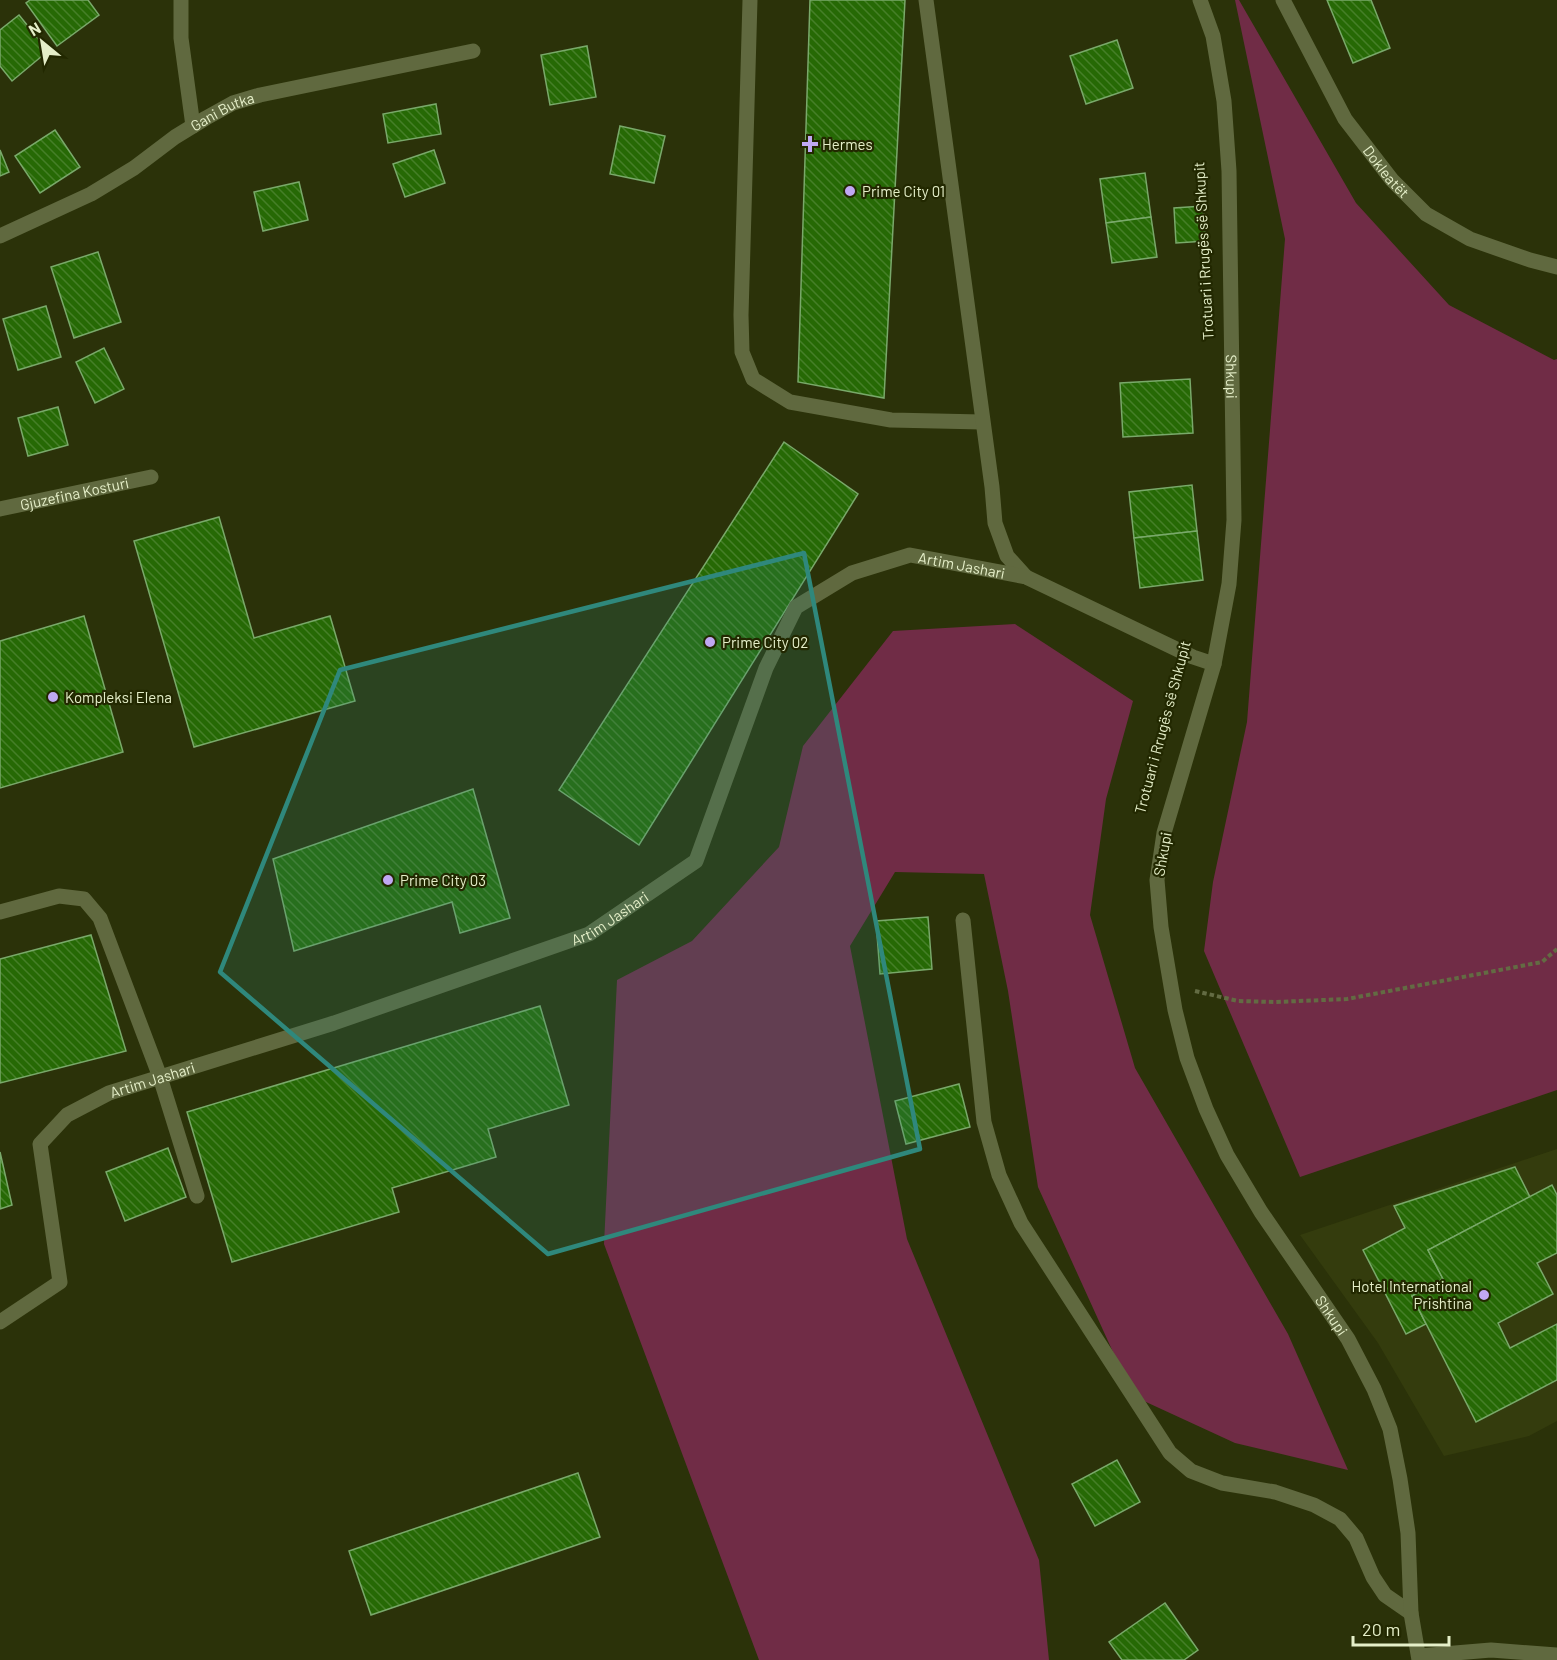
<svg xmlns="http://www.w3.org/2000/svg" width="1557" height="1660" font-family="Barlow,sans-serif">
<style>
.built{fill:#343c0d}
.green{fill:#702c46}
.building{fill:url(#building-back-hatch);stroke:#79a96a;stroke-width:1.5}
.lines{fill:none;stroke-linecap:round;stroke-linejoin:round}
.path{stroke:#636b43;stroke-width:4;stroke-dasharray:4.5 3;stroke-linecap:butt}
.service{stroke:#60693f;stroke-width:15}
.minor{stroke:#60693f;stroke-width:15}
.marked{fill:#2f887c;fill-opacity:0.2;stroke:#2f887c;stroke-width:4.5;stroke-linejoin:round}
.poi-dot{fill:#c0a8f3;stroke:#222800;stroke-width:2}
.labels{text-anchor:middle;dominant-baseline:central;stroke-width:4.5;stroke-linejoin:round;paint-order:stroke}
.street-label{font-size:15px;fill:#e5efc9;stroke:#222800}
.poi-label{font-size:15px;fill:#e5efc9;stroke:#222800;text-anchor:start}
</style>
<defs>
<pattern id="building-back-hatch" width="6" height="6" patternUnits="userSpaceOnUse" patternTransform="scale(1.5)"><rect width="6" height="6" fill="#266905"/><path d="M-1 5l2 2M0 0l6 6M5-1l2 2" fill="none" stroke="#457f28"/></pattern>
</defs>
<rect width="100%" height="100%" fill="#2b3209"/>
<path class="built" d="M1557,1149V1421L1529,1436L1444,1456L1378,1343L1300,1235Z"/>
<g class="green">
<path d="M1235,0H1239L1356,203L1449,305L1554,360L1557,359V1090L1300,1177L1204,951L1213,882L1247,722L1285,239Z"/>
<path d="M1015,624L1133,701L1106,799L1090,915L1135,1068L1288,1334L1348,1470L1235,1443L1133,1396L1038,1187L1008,991L984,874L895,872L850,946L907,1239L1039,1560L1049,1660H759L604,1244L617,980L692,941L779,847L803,746L893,631Z"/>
</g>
<g class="building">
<path d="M30,0H88L99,15L57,46L26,3Z"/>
<path d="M810,0H905L884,398L798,382Z"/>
<path d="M1327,0H1371L1390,48L1353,63Z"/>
<path d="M19,15L48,51L12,81L0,66V30Z"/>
<path d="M1117,40L1133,88L1086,104L1070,56Z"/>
<path d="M587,46L596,97L550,105L541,55Z"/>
<path d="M436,104L441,134L388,143L383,114Z"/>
<path d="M620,126L665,136L654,183L610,174Z"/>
<path d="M55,130L80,167L40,193L15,156Z"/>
<path d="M0,150L9,172L0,176Z"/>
<path d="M434,150L445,183L405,197L393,164Z"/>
<path d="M1145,173L1151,217L1106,223L1100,179Z"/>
<path d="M299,182L308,220L263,231L254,192Z"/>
<path d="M1203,206L1206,241L1176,243L1174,208Z"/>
<path d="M1151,217L1157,257L1112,263L1106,223Z"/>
<path d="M98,252L121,322L74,338L51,267Z"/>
<path d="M46,306L61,357L18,370L3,319Z"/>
<path d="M104,348L124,389L95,403L76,362Z"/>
<path d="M1190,379L1193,433L1123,437L1120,383Z"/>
<path d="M58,407L68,445L28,456L18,418Z"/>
<path d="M784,442L858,494L639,845L559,790Z"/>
<path d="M1192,485L1197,531L1134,538L1129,492Z"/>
<path d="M219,517L254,638L330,616L355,701L194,747L134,541Z"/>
<path d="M1197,531L1203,580L1140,588L1134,538Z"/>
<path d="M84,616L123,752L0,788V641Z"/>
<path d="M473,789L510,918L460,933L452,902L294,951L273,859Z"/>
<path d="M928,917L932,969L880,974L876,921Z"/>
<path d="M91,935L126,1051L0,1083V959Z"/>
<path d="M540,1006L569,1105L488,1129L496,1157L392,1188L399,1212L232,1262L187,1112Z"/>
<path d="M959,1084L970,1127L906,1144L895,1101Z"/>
<path d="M168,1148L186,1197L125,1221L106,1172Z"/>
<path d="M0,1152L12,1205L0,1209Z"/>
<path d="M1515,1167L1530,1197L1428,1250L1443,1279L1412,1296L1426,1324L1406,1334L1363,1250L1405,1228L1394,1206Z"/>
<path d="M1552,1185L1557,1195V1253L1537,1263L1553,1294L1498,1323L1510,1348L1557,1324V1380L1476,1422L1412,1296L1443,1279L1428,1250Z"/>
<path d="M1117,1460L1140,1502L1095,1526L1072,1484Z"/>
<path d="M578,1473L600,1537L371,1615L349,1551Z"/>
<path d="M1165,1603L1198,1650L1184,1660H1122L1109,1642Z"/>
</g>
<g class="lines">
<path class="path" d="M1195,991L1238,1001L1275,1002L1347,999L1542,962L1557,949"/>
<g class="service">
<path d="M181,0V38L193,126"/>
<path d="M750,0L741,315L742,352L753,379L790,402L891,420L982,422"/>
<path d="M926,0L992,487L995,523L1007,556L1026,577"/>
<path id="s1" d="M1283,0L1345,119L1392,180L1426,214L1470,239L1530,260L1557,267"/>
<path d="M0,912L59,896L84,899L100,918L160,1077L197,1196"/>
<path d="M963,920L984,1122L999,1175L1021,1223L1170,1453L1191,1471L1222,1483L1275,1492L1314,1505L1340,1519L1356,1538L1373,1577L1385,1595L1411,1613"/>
<path id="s2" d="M0,1322L60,1282L40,1144L67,1115L109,1093L334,1023L589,934L696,861L766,668L796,607L852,573L910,555L1026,577L1193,657L1214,664"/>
</g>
<g class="minor">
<path id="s3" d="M1200,0L1213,36L1224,101L1229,171L1234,520L1229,584L1214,664L1164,833L1157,880L1161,927L1175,1010L1187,1058L1206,1109L1227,1155L1261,1212L1348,1339L1374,1389L1390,1429L1400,1479L1408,1533L1411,1613L1419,1660"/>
<path id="s4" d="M0,236L91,194L134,168L175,137L206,118L233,103L260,95L473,51"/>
<path id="s5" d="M0,509L151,477"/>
<path d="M1419,1656L1491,1650L1557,1655"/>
</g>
</g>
<path class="marked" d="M804,553L920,1149L548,1254L220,972L340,670Z"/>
<g class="poi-dot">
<path d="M807 135h6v6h6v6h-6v6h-6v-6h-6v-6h6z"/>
<circle cx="850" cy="191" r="6"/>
<circle cx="710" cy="642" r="6"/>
<circle cx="53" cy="697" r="6"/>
<circle cx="388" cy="880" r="6"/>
<circle cx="1484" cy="1295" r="6"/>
</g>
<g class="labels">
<g class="street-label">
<text stroke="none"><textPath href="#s4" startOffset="256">Gani Butka</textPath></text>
<text stroke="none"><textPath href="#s1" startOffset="201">Dokleatët</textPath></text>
<text transform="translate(1203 251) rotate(-93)">Trotuari i Rrugës së Shkupit</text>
<text stroke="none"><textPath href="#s3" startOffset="380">Shkupi</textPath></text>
<text stroke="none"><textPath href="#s5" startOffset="76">Gjuzefina Kosturi</textPath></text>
<text stroke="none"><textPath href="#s2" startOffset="1386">Artim Jashari</textPath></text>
<text transform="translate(1162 727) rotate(-75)">Trotuari i Rrugës së Shkupit</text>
<text transform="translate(1162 854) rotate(-80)">Shkupi</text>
<text stroke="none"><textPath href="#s2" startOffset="830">Artim Jashari</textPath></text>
<text stroke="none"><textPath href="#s2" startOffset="344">Artim Jashari</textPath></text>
<text stroke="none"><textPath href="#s3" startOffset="1370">Shkupi</textPath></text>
</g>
<g class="poi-label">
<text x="822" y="144">Hermes</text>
<text x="862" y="191">Prime City 01</text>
<text x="722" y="642">Prime City 02</text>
<text x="65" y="697">Kompleksi Elena</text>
<text x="400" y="880">Prime City 03</text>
<text x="1472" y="1286" text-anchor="end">Hotel International<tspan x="1472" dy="17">Prishtina</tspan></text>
</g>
</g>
<g transform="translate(42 42) rotate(330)" stroke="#222800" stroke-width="4.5" paint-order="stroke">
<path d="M0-4.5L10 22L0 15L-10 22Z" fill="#e5efc9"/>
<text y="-9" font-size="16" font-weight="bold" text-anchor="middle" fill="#e5efc9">N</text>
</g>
<path d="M1353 1636v9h96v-9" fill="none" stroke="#e5efc9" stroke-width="3"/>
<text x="1362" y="1636" font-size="18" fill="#e5efc9" stroke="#222800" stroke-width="4.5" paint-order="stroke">20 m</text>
</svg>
